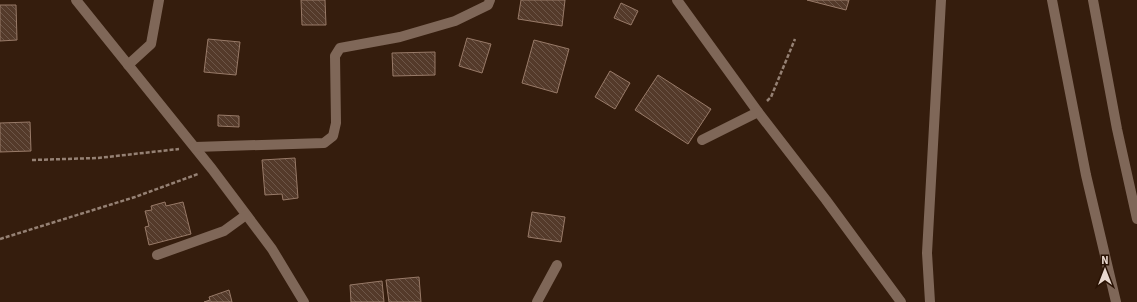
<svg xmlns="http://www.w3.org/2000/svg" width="1137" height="302" font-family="'Source Sans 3',sans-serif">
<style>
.building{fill:url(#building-back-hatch);stroke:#987a68}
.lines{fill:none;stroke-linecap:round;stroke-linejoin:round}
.path{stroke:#958174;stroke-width:2.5;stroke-dasharray:4 2;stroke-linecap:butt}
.minor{stroke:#7f6758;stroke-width:10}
</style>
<defs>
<pattern id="building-back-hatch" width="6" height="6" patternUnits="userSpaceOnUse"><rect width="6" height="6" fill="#543a2a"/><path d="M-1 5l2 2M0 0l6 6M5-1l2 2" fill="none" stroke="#6d5648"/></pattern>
</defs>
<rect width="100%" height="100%" fill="#351d0d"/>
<g class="building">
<path d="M301,0H325L326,25H302Z"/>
<path d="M521,0H565L562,26L518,19Z"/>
<path d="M807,0H849L846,10Z"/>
<path d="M621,3L638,11L631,25L614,18Z"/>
<path d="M0,5H16L17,40L0,41Z"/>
<path d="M467,38L491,44L482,73L459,66Z"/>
<path d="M208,39L240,42L236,75L204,72Z"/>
<path d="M534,40L569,49L557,93L522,83Z"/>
<path d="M435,52V75L393,76L392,53Z"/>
<path d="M610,71L630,83L615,109L595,97Z"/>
<path d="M658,75L711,109L688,144L635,110Z"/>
<path d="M218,115L239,116V127L218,126Z"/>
<path d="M30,122L31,151L0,152V123Z"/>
<path d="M295,158L298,198L283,200L282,194L265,195L262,160Z"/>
<path d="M165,202L166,206L183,202L191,234L149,245L145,227L149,226L145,211L152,210L151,206Z"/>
<path d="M532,212L565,217L561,242L528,237Z"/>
<path d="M419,277L421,302H389L386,280Z"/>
<path d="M382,281L384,302H351L350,285Z"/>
<path d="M229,290L232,302H204L210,300L209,297Z"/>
</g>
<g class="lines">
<g class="path">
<path d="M767,101L771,97L795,39"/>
<path d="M32,160L98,158L179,149"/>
<path d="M0,239L135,197L198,174"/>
</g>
<g class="minor">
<path d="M76,0L212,169L272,249L304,302"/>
<path d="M677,0L758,112L826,200L901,302"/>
<path d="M1052,0L1086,175L1116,302"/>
<path d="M1093,0L1117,129L1137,219"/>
<path d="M128,65L151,44L159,0"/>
<path d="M702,140L758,112"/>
<path d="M195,147L324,143L333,136L336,123L335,56L340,48L400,37L455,21L488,5L490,0"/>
<path d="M157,255L224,231L246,215"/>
<path d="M537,302L557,265"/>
<path d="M930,302L927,253L941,0"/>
</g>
</g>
<g transform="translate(1105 270)" stroke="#2a1304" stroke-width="3" paint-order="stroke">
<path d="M0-3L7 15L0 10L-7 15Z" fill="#ead9cf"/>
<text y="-6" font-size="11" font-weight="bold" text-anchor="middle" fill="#ead9cf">N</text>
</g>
</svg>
